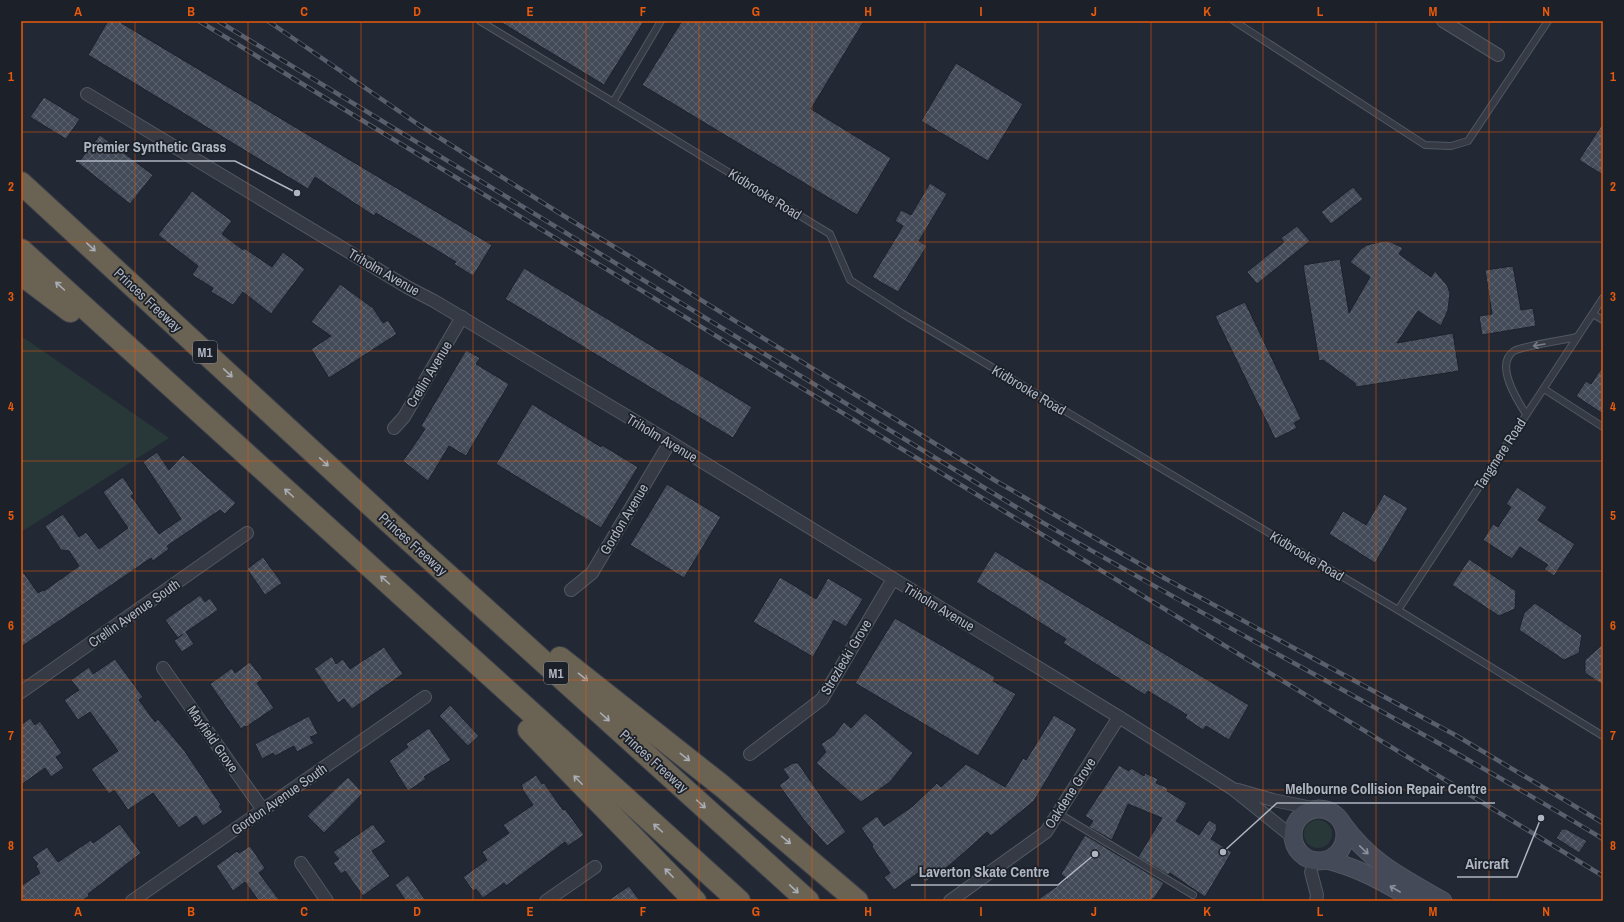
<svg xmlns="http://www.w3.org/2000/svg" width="1624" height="922" font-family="'Archivo Narrow',sans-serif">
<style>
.green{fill:#283839}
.building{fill:url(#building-cross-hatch);stroke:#1d222b}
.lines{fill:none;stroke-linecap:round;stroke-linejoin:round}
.lane-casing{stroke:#525862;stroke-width:8}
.street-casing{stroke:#525862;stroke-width:14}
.secondary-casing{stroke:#525862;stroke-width:19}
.highway-casing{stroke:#3d424c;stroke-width:24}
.lane{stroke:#353a45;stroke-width:6}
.street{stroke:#353a45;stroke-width:12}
.secondary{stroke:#444a57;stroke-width:17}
.highway{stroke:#6a6253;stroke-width:22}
.rail-casing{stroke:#59606d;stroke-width:4.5}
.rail{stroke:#1b2029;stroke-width:3;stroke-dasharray:9;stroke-linecap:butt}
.oneway{stroke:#a8adb6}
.oneway2{stroke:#787e89}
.oneway3{stroke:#8a909c}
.grid{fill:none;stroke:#e8590c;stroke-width:1;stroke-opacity:0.55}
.labels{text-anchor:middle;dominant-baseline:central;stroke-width:3.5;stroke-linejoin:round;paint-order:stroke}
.shield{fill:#1b2029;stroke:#838893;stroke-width:1}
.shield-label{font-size:13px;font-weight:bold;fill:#afb5c1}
.street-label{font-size:14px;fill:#afb5c1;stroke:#1b2029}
.leader{fill:none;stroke:#afb5c1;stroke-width:1.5}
.callout-dot{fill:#afb5c1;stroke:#1b2029;stroke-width:1.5}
.callout-label{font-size:15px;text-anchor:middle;font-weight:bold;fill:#afb5c1;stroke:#1b2029;stroke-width:3.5;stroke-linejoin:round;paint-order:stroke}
.neatline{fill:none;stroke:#e8590c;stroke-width:1.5}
.grid-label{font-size:13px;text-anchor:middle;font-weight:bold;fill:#e8590c}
</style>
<defs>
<pattern id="building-cross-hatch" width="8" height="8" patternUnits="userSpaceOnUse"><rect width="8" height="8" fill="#434b58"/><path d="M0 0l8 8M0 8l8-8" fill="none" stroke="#5c636e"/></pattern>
</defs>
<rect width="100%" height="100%" fill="#222834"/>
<g class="green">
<path d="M21,336L169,438L21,532Z"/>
<circle cx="1318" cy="834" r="14"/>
</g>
<g class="building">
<path d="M108,21H118L492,245L473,276L454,264L456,262L376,213L374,216L315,177L308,189L88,55Z"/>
<path d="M499,21H644L604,85Z"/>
<path d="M682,21H864L811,109L891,158L857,215L642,85Z"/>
<path d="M956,63L1023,104L988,161L921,121Z"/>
<path d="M44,97L80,119L66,139L30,117Z"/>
<path d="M1603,123V175L1579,160Z"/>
<path d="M100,135L153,175L130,204L78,163Z"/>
<path d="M930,183L947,194L919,241L927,246L898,292L872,277L903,226L895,221L901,210L911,215Z"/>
<path d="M1353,187L1363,199L1331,224L1321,212Z"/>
<path d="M192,191L232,221L222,234L243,250L244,248L272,267L283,252L305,269L271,314L243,292L233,305L211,292L213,288L192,275L198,266L158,235Z"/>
<path d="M1297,226L1310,241L1257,284L1247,272L1284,242L1281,238Z"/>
<path d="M1384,241L1391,242L1403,248L1399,254L1431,277L1435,271L1447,285L1450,293L1448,310L1441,326L1418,311L1397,343L1453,333L1459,371L1356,387L1355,383L1323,360L1319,361L1303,265L1340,259L1349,313L1370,277L1350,262L1361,249L1367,245Z"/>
<path d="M1513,266L1521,310L1533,308L1536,326L1482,335L1479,316L1492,314L1485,270Z"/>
<path d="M524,268L752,407L733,438L505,299Z"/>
<path d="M340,284L373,308L383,323L388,320L397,334L329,378L311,349L331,336L311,322Z"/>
<path d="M1245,302L1301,419L1294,423L1297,428L1275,439L1215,316Z"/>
<path d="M466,350L480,358L476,364L509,384L466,456L449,446L428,481L403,461L425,429L421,426Z"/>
<path d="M1603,366V414L1576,396L1586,381L1591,384Z"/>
<path d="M532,404L601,447L602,445L638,467L601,528L496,464Z"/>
<path d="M157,452L169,470L183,455L236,503L225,514L220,510L167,546L169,549L153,561L151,558L21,647V569L38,593L43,590L44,591L79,566L69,551L61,550L45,526L63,514L79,537L86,532L99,549L128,528L103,492L123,477L134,494L131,496L159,534L181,519L143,462Z"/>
<path d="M667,484L721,517L684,578L630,545Z"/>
<path d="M1517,487L1547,507L1538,520L1575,544L1554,576L1544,569L1548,565L1520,547L1512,559L1483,540L1493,524L1498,527L1511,507L1506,504Z"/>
<path d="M1384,494L1408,508L1375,563L1329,534L1343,511L1366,525Z"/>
<path d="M995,551L1249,705L1229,740L1206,726L1203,730L1185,718L1187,715L1148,691L1145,695L1126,683L1063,643L1066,639L976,582Z"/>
<path d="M263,557L282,583L265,595L247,569Z"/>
<path d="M1469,559L1516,591L1515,609L1499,616L1452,585Z"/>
<path d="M780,577L816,599L828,578L863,599L846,627L834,620L813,657L753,622Z"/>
<path d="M200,595L205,602L210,598L218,610L186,632L194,644L182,652L174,641L183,634L178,638L165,620Z"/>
<path d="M1535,603L1582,635L1579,653L1564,660L1519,630L1524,613Z"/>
<path d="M895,618L995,677L993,681L1016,694L978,756L855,683Z"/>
<path d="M1603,644V685L1585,673V660Z"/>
<path d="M384,647L403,674L352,709L344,699L338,703L314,669L332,656L336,664L343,659L350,669Z"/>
<path d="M115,659L143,697L139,700L155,722L158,719L184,750L221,805L219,806L223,812L203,826L196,816L179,828L153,793L128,810L114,790L109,794L91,769L118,751L90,712L78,720L64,700L79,690L71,680L89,667L93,674Z"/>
<path d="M250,662L263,679L257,683L274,708L246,727L245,726L241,729L210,684L232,668L235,673Z"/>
<path d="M450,705L479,736L468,746L439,716Z"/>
<path d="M865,713L913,753L890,782L861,802L816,763L826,752L821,744L834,735L844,722L851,728Z"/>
<path d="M1054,715L1077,729L1034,801L991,836L987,832L951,864L925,882L918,873L894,890L884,877L890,873L872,847L873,845L861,828L877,816L884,826L913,806L937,783L941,787L966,764L1005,787L1023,758L1026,760Z"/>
<path d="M309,716L318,734L310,737L314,743L297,752L294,746L275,756L273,753L262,759L255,744Z"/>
<path d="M30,718L35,725L40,721L62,753L56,757L64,768L51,777L45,768L21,785V725Z"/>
<path d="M429,728L451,760L424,777L426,779L408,791L389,761L408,747L406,744Z"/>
<path d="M793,763H798L846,832L827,846L803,819L779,785L789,778L783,769Z"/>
<path d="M1119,765L1129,771L1131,768L1144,776L1145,773L1158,779L1156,783L1168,788L1167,791L1187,803L1176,821L1199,835L1209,820L1216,824L1217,829L1211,839L1232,852L1205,897L1170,873L1168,875L1138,857L1162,818L1128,804L1112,840L1089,827L1093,821L1085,816Z"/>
<path d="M536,775L542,784L544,783L563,810L565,809L584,835L568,846L565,842L506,886L504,883L483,898L476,889L473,891L463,877L487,860L482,852L509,833L503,825L533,805L522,789L523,788L521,785Z"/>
<path d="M348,777L363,793L324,833L307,816Z"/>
<path d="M120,824L141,853L88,894L89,896L82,901H24L21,896V886L40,873L36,866L38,864L32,857L47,847L58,862L91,840L93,843Z"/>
<path d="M373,824L386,842L372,851L390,876L363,896L345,871L341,874L333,863L339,859L333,852Z"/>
<path d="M1562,829H1566L1587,841L1579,853L1556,838Z"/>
<path d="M1085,835L1164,883L1155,897L1150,901H1036L1067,879L1061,874Z"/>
<path d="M250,846L265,868L259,873L280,901H259L245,882L233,891L216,866L237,851L239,853Z"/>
<path d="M408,875L426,901H406L395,885Z"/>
<path d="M629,886L640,901H607Z"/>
</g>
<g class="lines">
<defs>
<g id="lane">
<path d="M480,21L830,234L850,280L903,314L1398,610L1603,736"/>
<path d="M1234,21L1425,145L1451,146L1468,141L1548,21"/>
<path d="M613,102L661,21"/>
<path d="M1593,314L1603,320"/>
<path d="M1544,389L1603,427"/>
<path d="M1526,414C1517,400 1494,364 1514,351C1522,346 1565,340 1577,337"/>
<path d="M1398,610L1603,298"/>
<path d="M1058,813L1193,895"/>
</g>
<g id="street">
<path d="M1443,21L1498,55"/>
<path d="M87,94L407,287L434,301L670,442L1119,717L1233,789L1294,838"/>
<path d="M394,428L404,417L462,317"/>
<path d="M571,590L592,573L670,442"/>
<path d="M163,668L263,810"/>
<path d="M21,692L247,533"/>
<path d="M750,754L822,699L893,579"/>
<path d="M1238,790L1273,800L1322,810"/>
<path d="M301,863L327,901"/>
<path d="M1311,872L1317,895L1316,901"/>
<path d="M132,901L425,697"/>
<path d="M546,901L595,867"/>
<path d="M950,901L1046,832L1119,717"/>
</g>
<g id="secondary">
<circle cx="1319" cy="835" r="26"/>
<path d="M1342,823C1371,863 1401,877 1443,901"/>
<path d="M1327,860C1362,869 1385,883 1416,901"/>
</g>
<g id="highway">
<path d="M21,183L389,522L808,901"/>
<path d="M21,250L739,901"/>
<path d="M21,274L70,311"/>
<path d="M560,658L722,786L857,901"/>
<path d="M529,730L695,901"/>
</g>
</defs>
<use href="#lane" class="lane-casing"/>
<use href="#street" class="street-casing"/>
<use href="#secondary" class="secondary-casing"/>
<use href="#highway" class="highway-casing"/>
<use href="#lane" class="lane"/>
<use href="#street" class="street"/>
<use href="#secondary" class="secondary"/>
<use href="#highway" class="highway"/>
<defs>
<g id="rail">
<path d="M199,21L1603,876"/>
<path d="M218,21L1016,507C1209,621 1411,722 1603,839"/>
<path d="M268,21L419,125L564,216L996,481L1166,579L1457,736L1603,823"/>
</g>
</defs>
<use href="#rail" class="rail-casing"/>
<use href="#rail" class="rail"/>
</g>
<defs><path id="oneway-shaft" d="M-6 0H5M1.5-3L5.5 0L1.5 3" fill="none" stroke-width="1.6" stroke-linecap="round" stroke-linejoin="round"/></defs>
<g class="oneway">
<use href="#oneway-shaft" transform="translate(91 247) rotate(43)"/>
<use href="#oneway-shaft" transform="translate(60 286) rotate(-138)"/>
<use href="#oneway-shaft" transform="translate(228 373) rotate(43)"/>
<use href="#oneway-shaft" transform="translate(324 462) rotate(43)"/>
<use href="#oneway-shaft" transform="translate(289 493) rotate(-138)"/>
<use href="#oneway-shaft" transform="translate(385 580) rotate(-138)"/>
<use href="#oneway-shaft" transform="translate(583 677) rotate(39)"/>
<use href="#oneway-shaft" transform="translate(605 717) rotate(42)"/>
<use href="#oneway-shaft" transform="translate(685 757) rotate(38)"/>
<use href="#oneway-shaft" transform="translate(578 780) rotate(-135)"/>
<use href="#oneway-shaft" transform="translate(701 804) rotate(42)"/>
<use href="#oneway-shaft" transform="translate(658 828) rotate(-138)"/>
<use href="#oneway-shaft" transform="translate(786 840) rotate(40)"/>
<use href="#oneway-shaft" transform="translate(669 873) rotate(-134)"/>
<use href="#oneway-shaft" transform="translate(794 889) rotate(43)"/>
</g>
<use class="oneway2" href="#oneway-shaft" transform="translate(1539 345) rotate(170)"/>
<g class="oneway3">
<use href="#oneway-shaft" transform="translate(1364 850) rotate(44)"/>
<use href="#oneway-shaft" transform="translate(1395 889) rotate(-150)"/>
</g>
<path class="grid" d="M135,21V901M248,21V901M361,21V901M473,21V901M586,21V901M699,21V901M812,21V901M925,21V901M1038,21V901M1151,21V901M1263,21V901M1376,21V901M1489,21V901M21,132H1603M21,242H1603M21,351H1603M21,461H1603M21,571H1603M21,680H1603M21,790H1603"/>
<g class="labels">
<g class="shield">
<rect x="193" y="341" width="24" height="22" rx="3"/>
<rect x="544" y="662" width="24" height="22" rx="3"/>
</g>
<g class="shield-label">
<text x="205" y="352">M1</text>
<text x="556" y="673">M1</text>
</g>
<g class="street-label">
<text transform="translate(765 194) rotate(32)">Kidbrooke Road</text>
<text transform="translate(384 272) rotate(30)">Triholm Avenue</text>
<text transform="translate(148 300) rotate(43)">Princes Freeway</text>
<text transform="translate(429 374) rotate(-59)">Crellin Avenue</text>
<text transform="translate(1029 390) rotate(31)">Kidbrooke Road</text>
<text transform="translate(662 438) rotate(31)">Triholm Avenue</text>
<text transform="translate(1500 454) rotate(-57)">Tangmere Road</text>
<text transform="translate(624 519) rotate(-59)">Gordon Avenue</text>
<text transform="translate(413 544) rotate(42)">Princes Freeway</text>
<text transform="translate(1307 556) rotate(31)">Kidbrooke Road</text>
<text transform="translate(939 607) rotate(31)">Triholm Avenue</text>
<text transform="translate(134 613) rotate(-35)">Crellin Avenue South</text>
<text transform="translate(846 657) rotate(-59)">Strezlecki Grove</text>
<text transform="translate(213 739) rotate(55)">Mayfield Grove</text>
<text transform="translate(654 761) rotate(42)">Princes Freeway</text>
<text transform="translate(1070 793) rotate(-57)">Oakdene Grove</text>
<text transform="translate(279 799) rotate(-35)">Gordon Avenue South</text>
</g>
</g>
<path class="leader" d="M297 193L235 161H76M1223 852L1277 803H1495M1541 818L1517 877H1457M1095 854L1058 885H911"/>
<g class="callout-dot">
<circle cx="297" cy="193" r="4"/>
<circle cx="1223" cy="852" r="4"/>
<circle cx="1541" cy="818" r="4"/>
<circle cx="1095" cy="854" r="4"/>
</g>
<g class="callout-label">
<text x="155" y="152">Premier Synthetic Grass</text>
<text x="1386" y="794">Melbourne Collision Repair Centre</text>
<text x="1487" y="869">Aircraft</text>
<text x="984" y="877">Laverton Skate Centre</text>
</g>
<rect width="1624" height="922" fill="none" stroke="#1b2029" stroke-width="44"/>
<rect x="22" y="22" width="1580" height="878" class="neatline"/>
<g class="grid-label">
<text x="78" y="16">A</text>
<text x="191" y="16">B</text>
<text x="304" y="16">C</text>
<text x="417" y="16">D</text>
<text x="530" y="16">E</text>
<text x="643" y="16">F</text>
<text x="756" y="16">G</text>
<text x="868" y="16">H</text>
<text x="981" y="16">I</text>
<text x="1094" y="16">J</text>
<text x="1207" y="16">K</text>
<text x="1320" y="16">L</text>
<text x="1433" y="16">M</text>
<text x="1546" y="16">N</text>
<text x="11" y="81">1</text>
<text x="1613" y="81">1</text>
<text x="11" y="191">2</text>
<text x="1613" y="191">2</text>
<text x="11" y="301">3</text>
<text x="1613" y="301">3</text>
<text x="11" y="411">4</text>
<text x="1613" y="411">4</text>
<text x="11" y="520">5</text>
<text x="1613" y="520">5</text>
<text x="11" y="630">6</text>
<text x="1613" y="630">6</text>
<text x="11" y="740">7</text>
<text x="1613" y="740">7</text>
<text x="11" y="850">8</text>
<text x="1613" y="850">8</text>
<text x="78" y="916">A</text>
<text x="191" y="916">B</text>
<text x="304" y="916">C</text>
<text x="417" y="916">D</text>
<text x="530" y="916">E</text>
<text x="643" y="916">F</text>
<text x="756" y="916">G</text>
<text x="868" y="916">H</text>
<text x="981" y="916">I</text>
<text x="1094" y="916">J</text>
<text x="1207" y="916">K</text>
<text x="1320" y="916">L</text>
<text x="1433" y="916">M</text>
<text x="1546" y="916">N</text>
</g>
</svg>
